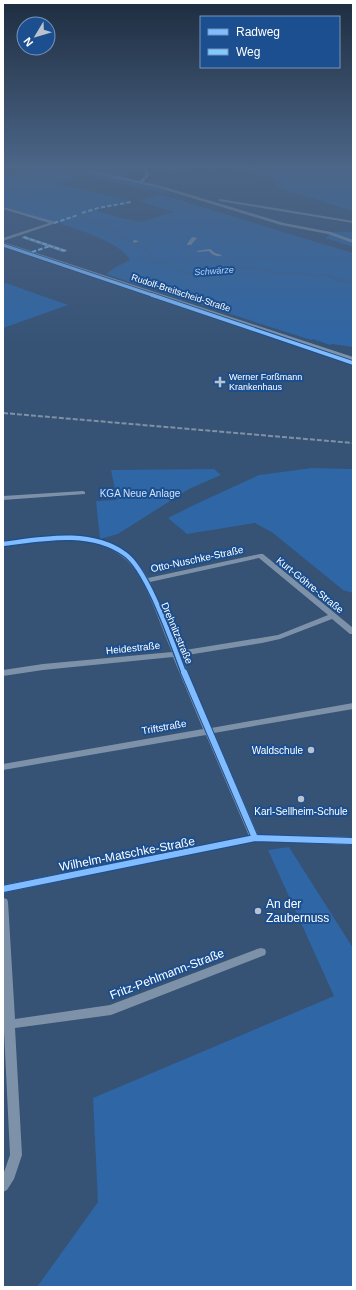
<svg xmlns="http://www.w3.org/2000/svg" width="356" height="1290" font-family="Helvetica,sans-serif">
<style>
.green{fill:#2f66a5}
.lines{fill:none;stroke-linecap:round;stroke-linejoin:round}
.stream{stroke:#3b618d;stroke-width:1.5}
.minor{fill:#7d92a8;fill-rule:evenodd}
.rail{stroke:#7e92a7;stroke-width:2;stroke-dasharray:5 2;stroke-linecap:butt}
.quiet{stroke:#80caff;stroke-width:2;stroke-dasharray:4.5 2;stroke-linecap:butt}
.cycleway-far3-casing{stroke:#1b4f8f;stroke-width:4.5}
.cycleway-far2-casing{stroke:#1b4f8f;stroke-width:5.5}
.cycleway-far1-casing{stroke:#1b4f8f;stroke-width:7}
.cycleway-casing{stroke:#1b4f8f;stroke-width:8}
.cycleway-far3{stroke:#80bcff;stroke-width:3}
.cycleway-far2{stroke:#80bcff;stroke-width:3.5}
.cycleway-far1{stroke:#80bcff;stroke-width:4.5}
.cycleway{stroke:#80bcff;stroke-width:6}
.poi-dot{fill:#b9c2ce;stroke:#1b4f8f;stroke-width:1.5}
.labels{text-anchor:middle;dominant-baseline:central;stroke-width:4;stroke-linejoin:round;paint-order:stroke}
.far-water-label{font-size:9px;font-style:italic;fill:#b5d3f5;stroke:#1b4f8f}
.far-street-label{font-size:9px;fill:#fff;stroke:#1b4f8f}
.far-poi-label{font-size:9px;fill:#fff;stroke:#1b4f8f;text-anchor:start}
.park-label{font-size:10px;fill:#cfe3fa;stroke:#1b4f8f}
.street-label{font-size:10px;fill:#fff;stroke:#1b4f8f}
.poi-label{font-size:10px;fill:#fff;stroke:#1b4f8f;text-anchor:end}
.near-street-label{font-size:12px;fill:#fff;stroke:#1b4f8f}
.near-poi-label{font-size:12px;fill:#fff;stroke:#1b4f8f;text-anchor:start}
</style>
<rect width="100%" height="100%" fill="#365274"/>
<g class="green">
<path d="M34,166C80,166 126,179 170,190L163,193L80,175L59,184L130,201L93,208L84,213L95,210L125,219L142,222L173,212L139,201L159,194L353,253V347L332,344L330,345L313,339L311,340L165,293L168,292V288L142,286L106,274L116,267L130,260C121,243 80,230 61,224L60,221L66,218L54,222L3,207V173L15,175Z"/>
<path d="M63,166H146L120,177Z"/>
<path d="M152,166H181L190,169L173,174L150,167Z"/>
<path d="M201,166H353V211L282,189L275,185L280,182L238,170L220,166L210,169Z"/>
<path d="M334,232H353V247L325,238Z"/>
<path d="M3,282L68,305L3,328Z"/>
<path d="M312,468L353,469V593L343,590L273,533L255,523L187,534L168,518L196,504L259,475Z"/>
<path d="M214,469L221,475L189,489L118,534L100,539L96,501L117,500L111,470Z"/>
<path d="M289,847L353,948V1287H37L98,1202L93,1098L334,996L268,850Z"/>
</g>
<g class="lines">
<path class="stream" d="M3,187L10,189L17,195L70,205L90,221L111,229L116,236L138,244L151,253V259L154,262L168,265L177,271L187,273L226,272L238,268L252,267L272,273H300L318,276L327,275L353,285"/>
<g class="minor">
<path d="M58,166H68L140,181L145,176L144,168L147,167L149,176L143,182L158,185L284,223L331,232L353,240V243L328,234L281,225L156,187Z"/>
<path d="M220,199L353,221V223L219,201V199Z"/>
<path d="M3,207L56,222V223L3,241V238L49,223L3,209Z"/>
<path d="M24,236L67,250V251L63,252L22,238V237Z"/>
<path d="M192,237L197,238L191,245H187V244Z"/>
<path d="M134,240L139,241L135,243L133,242Z"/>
<path d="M3,242L353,357V361L3,245Z"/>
<path d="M210,249L215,253L222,255C218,258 212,255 209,251L198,252L196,251Z"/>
<path d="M83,491L85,492V494L3,500V496Z"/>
<path d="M66,536C88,537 114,540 131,556C138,562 143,570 148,578L260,554H263L353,628V634H350L332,619L280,639L262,643L181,656L211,728L353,703V709L214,733L258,835L353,837V845L255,841L3,893V885L249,836L206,735L3,770V764L203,729L173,657L43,670L3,676V670L43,664L172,652C162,629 154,604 142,581C115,528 52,539 3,546V542L33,538ZM259,558L328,615L278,635L179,651L150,582Z"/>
<path d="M3,898L7,899L8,902L15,1019L110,1005L257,949L261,948L265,949L266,952L265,955L111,1015L15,1028L22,1155L14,1179L7,1190L3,1192V1175L10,1155L3,1010Z"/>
</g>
<path class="rail" d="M3,413L353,443"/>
<g class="quiet">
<path d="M141,182L147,176L146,168"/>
<path d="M82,213L98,208L131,202"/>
<path d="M54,223L78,215"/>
<path d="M24,237L65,251"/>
<path d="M32,252L50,246"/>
</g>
<defs>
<path id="cycleway-far3" d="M3,245L155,296"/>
<path id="cycleway-far2" d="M152,295L353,363"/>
<path id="cycleway-far1" d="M3,544C42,539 90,529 125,554C148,570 173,645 184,673"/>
<g id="cycleway">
<path d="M184,672L255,838"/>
<path d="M3,889L255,838L353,841"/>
</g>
</defs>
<use href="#cycleway-far3" class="cycleway-far3-casing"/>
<use href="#cycleway-far2" class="cycleway-far2-casing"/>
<use href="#cycleway-far1" class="cycleway-far1-casing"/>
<use href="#cycleway" class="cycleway-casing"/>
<use href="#cycleway-far3" class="cycleway-far3"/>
<use href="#cycleway-far2" class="cycleway-far2"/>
<use href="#cycleway-far1" class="cycleway-far1"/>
<use href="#cycleway" class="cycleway"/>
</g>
<linearGradient id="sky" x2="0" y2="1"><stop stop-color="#1e2d40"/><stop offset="0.48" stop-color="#4c6688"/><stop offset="1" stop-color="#4c6688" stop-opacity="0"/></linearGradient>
<rect width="356" height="347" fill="url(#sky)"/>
<g class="poi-dot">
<path d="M218 376h4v4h4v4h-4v4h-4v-4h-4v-4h4z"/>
<circle cx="311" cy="750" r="4"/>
<circle cx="301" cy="799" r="4"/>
<circle cx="258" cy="911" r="4"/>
</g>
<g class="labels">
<g class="far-water-label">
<text transform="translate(214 271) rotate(-4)">Schwärze</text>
</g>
<g class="far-street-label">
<text transform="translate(181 293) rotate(18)">Rudolf-Breitscheid-Straße</text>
</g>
<g class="far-poi-label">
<text x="229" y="377">Werner Forßmann<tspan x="229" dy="10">Krankenhaus</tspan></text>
</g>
<g class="park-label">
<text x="140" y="493">KGA Neue Anlage</text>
</g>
<g class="street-label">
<text transform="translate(197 559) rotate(-12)">Otto-Nuschke-Straße</text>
<text transform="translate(310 585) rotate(39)">Kurt-Göhre-Straße</text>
<text transform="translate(177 633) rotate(67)">Drehnitzstraße</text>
<text transform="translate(133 648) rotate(-6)">Heidestraße</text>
<text transform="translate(164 727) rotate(-10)">Triftstraße</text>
</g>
<g class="poi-label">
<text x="303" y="750">Waldschule</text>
<text x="301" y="811" text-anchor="middle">Karl-Sellheim-Schule</text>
</g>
<g class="near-street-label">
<text transform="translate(127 854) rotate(-11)">Wilhelm-Matschke-Straße</text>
<text transform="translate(167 974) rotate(-21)">Fritz-Pehlmann-Straße</text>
</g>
<g class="near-poi-label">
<text x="266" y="904">An der<tspan x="266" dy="14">Zaubernuss</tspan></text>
</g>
</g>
<rect width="356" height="1290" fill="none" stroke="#ffffff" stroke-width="8"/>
<rect x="200" y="16" width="140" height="52" fill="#1b4f8f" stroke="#7695bc"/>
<rect x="208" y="29" width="20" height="6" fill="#80bcff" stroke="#7695bc"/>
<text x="236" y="36" font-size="12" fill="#ffffff">Radweg</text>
<rect x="208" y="49" width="20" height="6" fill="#80caff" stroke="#7695bc"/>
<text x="236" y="56" font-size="12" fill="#ffffff">Weg</text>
<g transform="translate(36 36) rotate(232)"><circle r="19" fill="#1b4f8f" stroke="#7695bc"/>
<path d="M0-3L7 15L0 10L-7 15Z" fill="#b9c2ce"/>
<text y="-6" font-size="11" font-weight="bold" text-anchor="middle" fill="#ffffff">N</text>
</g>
</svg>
